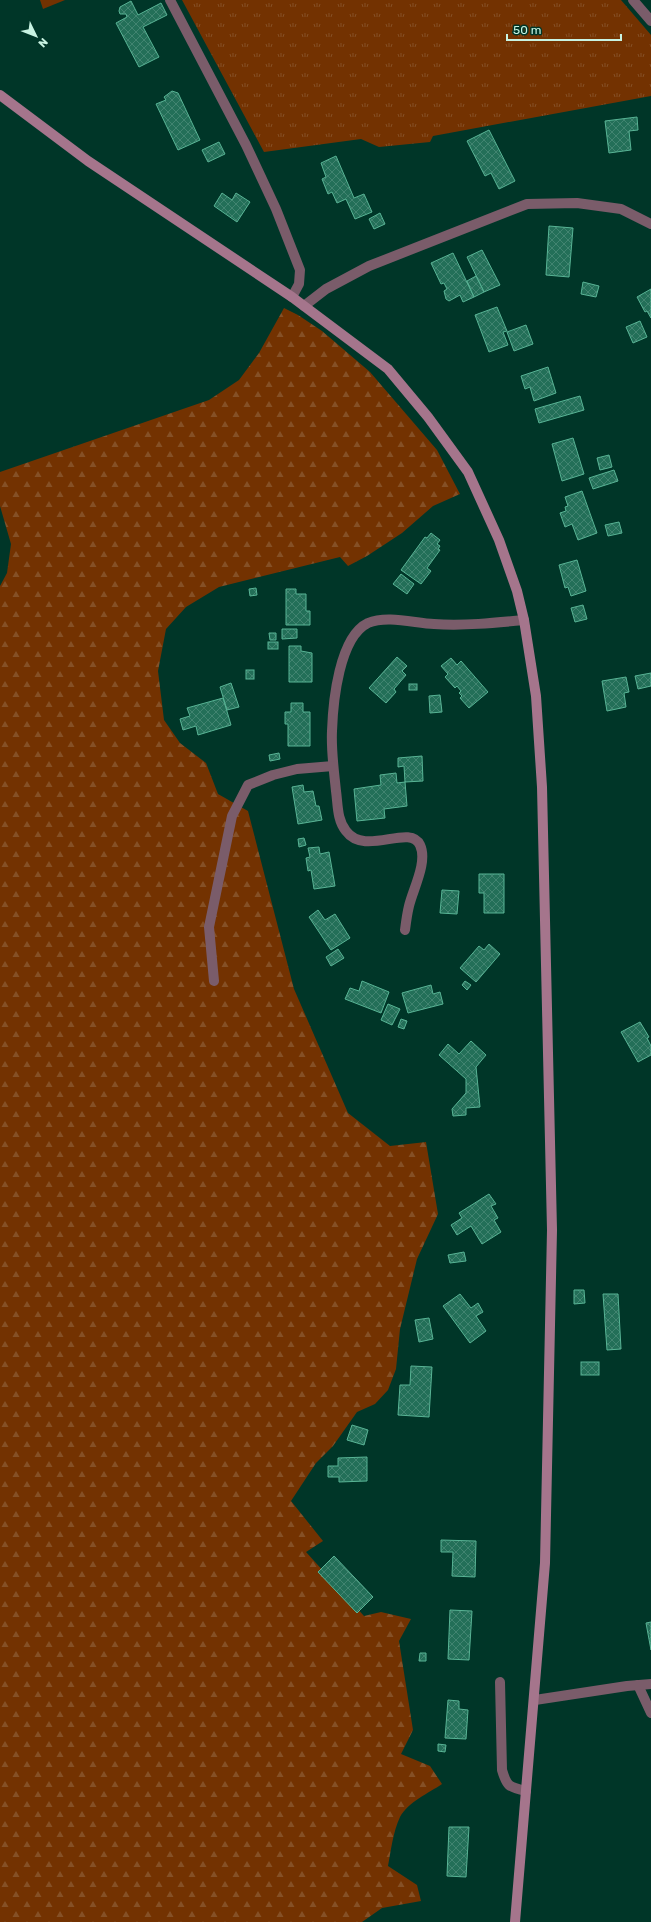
<svg xmlns="http://www.w3.org/2000/svg" width="651" height="1922" font-family="Rubik,sans-serif">
<style>
.grass{fill:url(#grass-tufts)}
.forest{fill:url(#forest-firs)}
.pitch{fill:#733201}
.building{fill:url(#building-cross-hatch);stroke:#58b495}
.lines{fill:none;stroke-linecap:round;stroke-linejoin:round}
.minor{stroke:#7a5c6a;stroke-width:10}
.secondary{stroke:#a5758c;stroke-width:10}
</style>
<defs>
<pattern id="grass-tufts" width="24" height="20" patternUnits="userSpaceOnUse"><rect width="24" height="20" fill="#733201"/><path d="M3 7l-1-3M5 7V3M7 7l1-3M15 17l-1-3M17 17v-4M19 17l1-3" fill="none" stroke="#855026"/></pattern>
<pattern id="forest-firs" width="22" height="20" patternUnits="userSpaceOnUse"><rect width="22" height="20" fill="#733201"/><path d="M5 1l3.5 6h-7zM16 11l3.5 6h-7z" fill="#855026"/></pattern>
<pattern id="building-cross-hatch" width="8" height="8" patternUnits="userSpaceOnUse"><rect width="8" height="8" fill="#236f58"/><path d="M0 0l8 8M0 8l8-8" fill="none" stroke="#418470"/></pattern>
</defs>
<rect width="100%" height="100%" fill="#003628"/>
<path class="grass" d="M182,0H621L651,35V96L433,136L430,142L379,147L361,139L264,152Z"/>
<path class="forest" d="M284,308L298,315L322,331L370,372L437,450L460,494L433,506L402,533L367,556L348,566L340,557L219,587L186,607L166,629L158,671L164,720L180,743L206,763L218,794L248,811L294,989L348,1113L390,1146L426,1142L438,1214L417,1259L400,1329L396,1369L388,1390L375,1404L357,1412L333,1446L316,1463L291,1501L323,1541L306,1552L364,1616L381,1612L411,1619L399,1641L413,1730L401,1754L430,1766L442,1784C429,1793 408,1802 400,1817C393,1832 391,1850 388,1866L417,1885L421,1901L382,1908L362,1922H0V586L7,573L11,544L0,506V472L209,400L239,380L259,353Z"/>
<path class="pitch" d="M40,0H65L43,9Z"/>
<g class="building">
<path d="M131,1L138,15L161,3L167,15L143,27L159,57L139,67L116,23L127,17L126,14H120L119,11L120,7Z"/>
<path d="M172,91L178,93L200,140L178,150L156,104L166,100L164,97Z"/>
<path d="M637,117L638,130L629,131L631,150L609,153L605,121Z"/>
<path d="M489,130L515,181L499,189L491,173L485,176L467,141Z"/>
<path d="M219,142L225,154L208,162L202,150Z"/>
<path d="M336,156L354,198L364,194L372,212L355,219L346,199L337,203L332,192L328,194L322,179L326,177L321,163Z"/>
<path d="M222,193L232,200L236,193L250,202L237,222L214,206Z"/>
<path d="M380,213L385,224L374,229L369,219Z"/>
<path d="M549,226L573,228L569,277L546,275Z"/>
<path d="M482,250L500,285L484,292L467,257Z"/>
<path d="M453,253L474,297L463,302L460,295L449,301L446,299L444,291L447,289L444,283L441,284L431,263Z"/>
<path d="M476,276L484,292L474,297L467,281Z"/>
<path d="M583,282L599,286L596,297L581,294Z"/>
<path d="M651,289V318L647,311L645,312L637,297Z"/>
<path d="M497,307L507,331L503,332L508,345L489,352L475,315Z"/>
<path d="M640,321L647,337L633,343L626,327Z"/>
<path d="M526,325L533,344L514,351L507,332Z"/>
<path d="M548,367L556,393L534,401L530,387L525,389L521,376Z"/>
<path d="M580,396L584,410L539,423L535,409Z"/>
<path d="M573,438L584,474L562,481L552,444Z"/>
<path d="M609,455L612,467L600,470L597,458Z"/>
<path d="M614,470L618,481L593,489L589,478Z"/>
<path d="M582,491L597,533L578,540L572,524L565,527L560,513L566,511L565,507L568,506L565,497Z"/>
<path d="M619,522L622,533L608,536L605,525Z"/>
<path d="M431,533L440,540L437,544L440,546L438,549L440,550L427,568L431,571L421,584L401,570L425,537L427,538Z"/>
<path d="M577,560L586,591L571,596L568,587L565,588L559,565Z"/>
<path d="M401,574L414,584L407,594L393,584Z"/>
<path d="M256,588L257,595L250,596L249,589Z"/>
<path d="M286,589H296V594H306V611H310V625H286Z"/>
<path d="M583,605L587,619L575,622L571,608Z"/>
<path d="M282,629H297V638L282,639Z"/>
<path d="M269,633H276V640H270Z"/>
<rect x="268" y="642" width="10" height="7"/>
<path d="M289,646H301V651L312,653V682H289Z"/>
<path d="M397,657L407,666L402,671L406,675L394,689L396,692L386,703L369,688Z"/>
<path d="M451,658L457,665L461,661L488,692L469,708L460,698L462,696L459,693L461,691L457,686L455,688L445,677L448,674L441,666Z"/>
<rect x="246" y="670" width="8" height="9"/>
<path d="M651,673V686L638,689L635,676Z"/>
<path d="M626,677L629,692L624,693L626,707L607,711L602,681Z"/>
<path d="M231,683L239,707L227,710L220,687Z"/>
<rect x="409" y="684" width="8" height="6"/>
<path d="M440,695L442,712L430,713L429,696Z"/>
<path d="M223,698L231,725L198,735L196,726L183,730L180,719L190,716L187,708Z"/>
<path d="M291,703H303V712H310V746H288V724H285V712H291Z"/>
<path d="M279,753L280,759L270,761L269,755Z"/>
<path d="M422,756L423,781L405,782L404,766L398,767V758Z"/>
<path d="M396,773L397,783L405,782L407,806L384,809L385,818L357,821L354,789L381,785L380,775Z"/>
<path d="M303,785L304,792L313,791L316,806H319L322,820L298,824L292,787Z"/>
<path d="M304,838L306,845L299,847L298,839Z"/>
<path d="M319,847L320,854L329,852L335,886L314,889L311,870L308,871L306,858L310,857L308,848Z"/>
<path d="M479,874H504V913H484V893H479Z"/>
<path d="M442,890L459,891L457,914L440,913Z"/>
<path d="M318,910L325,920L335,914L350,938L331,950L309,917Z"/>
<path d="M489,944L500,954L476,982L460,968L479,946L484,950Z"/>
<path d="M338,949L344,958L331,966L326,957Z"/>
<path d="M362,981L389,992L381,1013L345,999L350,988L359,991Z"/>
<path d="M465,981L471,985L467,990L462,985Z"/>
<path d="M431,985L433,994L440,992L443,1004L408,1013L402,993Z"/>
<path d="M388,1004L400,1009L392,1025L381,1020Z"/>
<path d="M401,1019L407,1021L404,1029L398,1027Z"/>
<path d="M640,1022L649,1037L647,1038L651,1046V1055L638,1062L621,1032Z"/>
<path d="M471,1041L486,1055L476,1067L480,1107L466,1108V1115L453,1116L452,1109L466,1093V1079L439,1055L448,1044L459,1054Z"/>
<path d="M489,1194L496,1204L491,1206L498,1218L494,1220L501,1232L482,1244L471,1226L457,1235L451,1225L462,1218L459,1213Z"/>
<path d="M464,1252L466,1261L450,1263L448,1255Z"/>
<path d="M574,1290H584L585,1303L574,1304Z"/>
<path d="M460,1294L471,1308L478,1303L483,1312L476,1316L486,1331L470,1343L443,1306Z"/>
<path d="M603,1294H618L621,1349L607,1350Z"/>
<path d="M429,1318L433,1339L419,1342L415,1320Z"/>
<rect x="581" y="1362" width="18" height="13"/>
<path d="M411,1366L432,1367L429,1417L398,1415L400,1385H410Z"/>
<path d="M352,1425L368,1430L364,1445L347,1440Z"/>
<path d="M367,1457V1481L339,1482V1477H328V1466H338V1458Z"/>
<path d="M441,1540L476,1541L475,1577L452,1576L453,1552H441Z"/>
<path d="M334,1556L373,1597L357,1613L318,1572Z"/>
<path d="M450,1610L472,1611L469,1660L448,1659Z"/>
<path d="M651,1622V1650L646,1623Z"/>
<path d="M420,1653H426V1661H419Z"/>
<path d="M448,1700L459,1701V1709L468,1710L466,1739L445,1738Z"/>
<path d="M438,1744L446,1745L445,1752L438,1751Z"/>
<path d="M449,1827H469L466,1877L447,1876Z"/>
</g>
<g class="lines">
<g class="minor">
<path d="M170,0L246,145L276,209L300,270L299,284L292,297"/>
<path d="M633,0L651,21"/>
<path d="M304,306L326,289L369,266L527,204L577,203L621,209L651,224"/>
<path d="M405,930C406,922 407,914 409,906C413,889 428,862 420,845C410,823 365,857 346,831C337,820 338,805 336,791C334,771 331,751 332,731C333,702 339,637 368,623C387,615 414,623 434,624C463,626 494,623 524,620"/>
<path d="M214,981L209,927L232,816L248,785L273,775L297,769L333,766"/>
<path d="M500,1682L502,1770C507,1787 509,1787 526,1791"/>
<path d="M638,1685L651,1713"/>
<path d="M535,1700L627,1686L651,1684"/>
</g>
<path class="secondary" d="M0,95L88,161L292,297L388,369L428,417L468,472L499,540L517,591L524,620L536,696L542,787L552,1230L545,1563L515,1922"/>
</g>
<g transform="translate(36 36) rotate(133)" stroke="#003628" stroke-width="3" paint-order="stroke">
<path d="M0-3L7 15L0 10L-7 15Z" fill="#c8f3e2"/>
<text y="-6" font-size="11" font-weight="bold" text-anchor="middle" fill="#c8f3e2">N</text>
</g>
<path d="M507 34v6h114v-6" fill="none" stroke="#c8f3e2" stroke-width="2"/>
<text x="513" y="34" font-size="12" fill="#c8f3e2" stroke="#003628" stroke-width="3" paint-order="stroke">50 m</text>
</svg>
